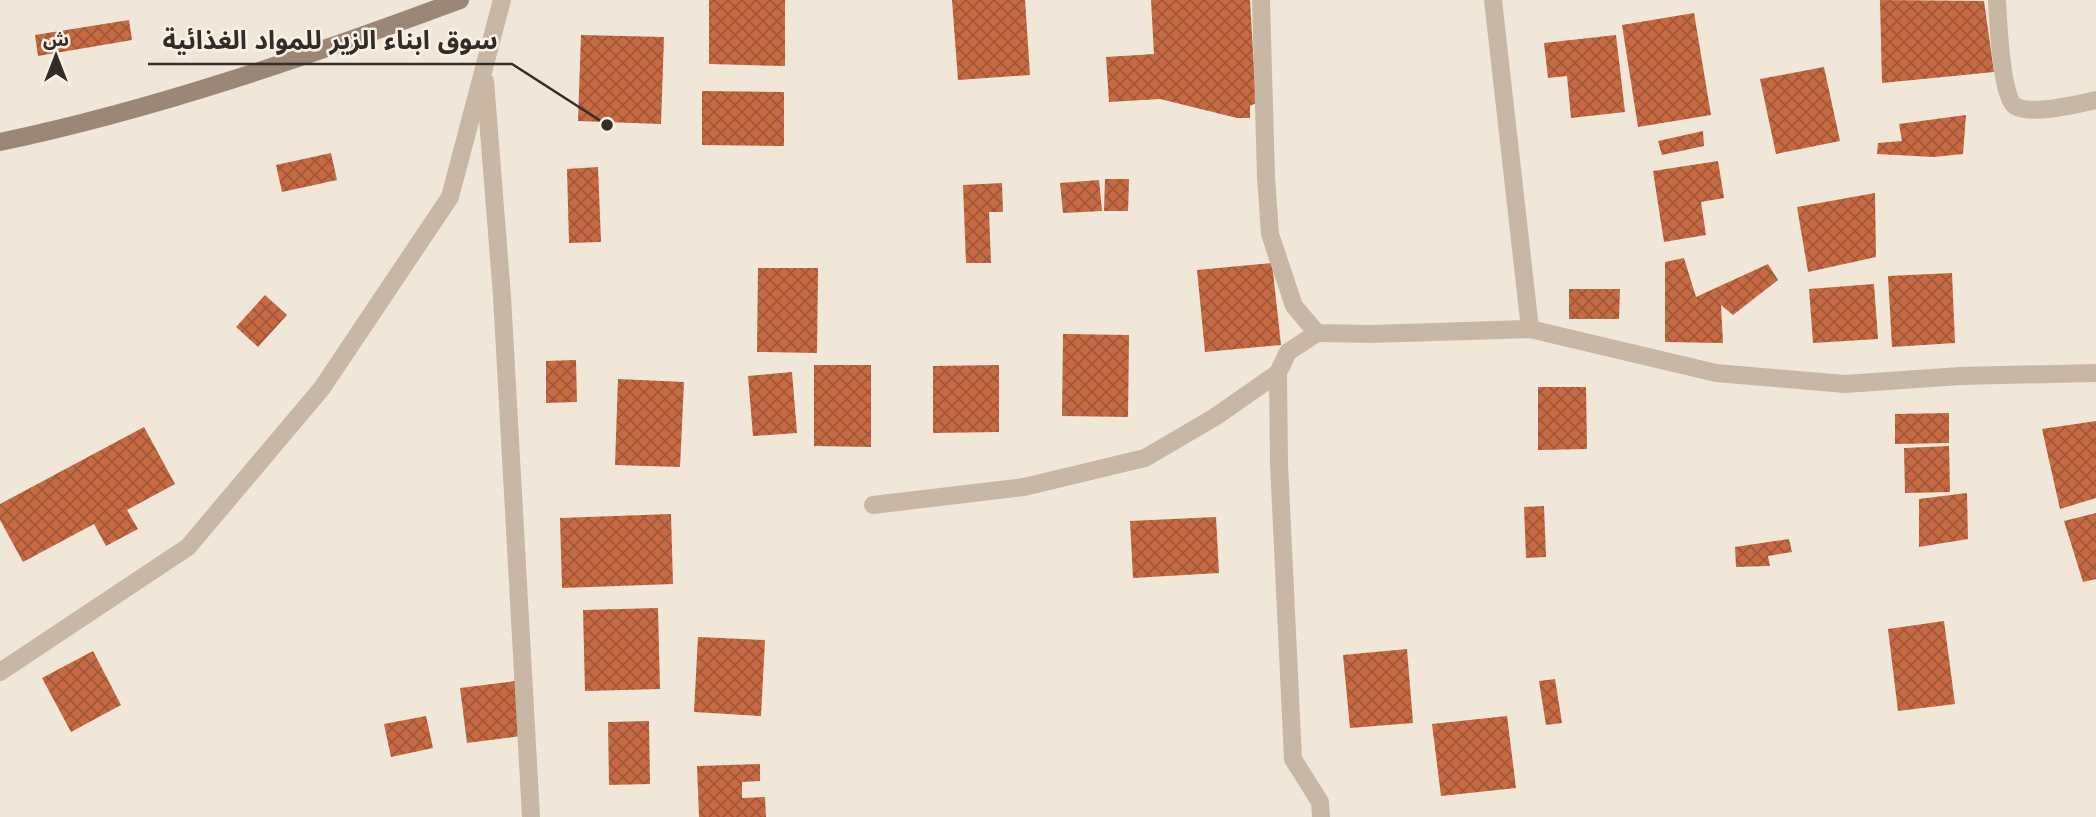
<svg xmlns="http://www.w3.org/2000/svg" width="2096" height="817" font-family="Jost,'Noto Sans Arabic',sans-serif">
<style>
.building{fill:url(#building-cross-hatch)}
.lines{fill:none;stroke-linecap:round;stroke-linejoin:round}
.street{stroke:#c9b7a5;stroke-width:18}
.secondary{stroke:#9c8676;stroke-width:18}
.leader{fill:none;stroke:#342c26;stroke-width:2.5}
.callout-dot{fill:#342c26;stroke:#f9f1e5;stroke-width:2.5}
.callout-label{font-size:26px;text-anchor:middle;font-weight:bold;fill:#342c26;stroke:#f9f1e5;stroke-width:5;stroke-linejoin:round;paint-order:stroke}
</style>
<defs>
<pattern id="building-cross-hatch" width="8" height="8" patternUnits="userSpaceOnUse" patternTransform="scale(1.75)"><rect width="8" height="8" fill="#c56a42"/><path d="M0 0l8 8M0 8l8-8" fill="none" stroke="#a15737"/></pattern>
</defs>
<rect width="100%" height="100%" fill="#f1e7d9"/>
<g class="building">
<path d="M709,0H785V66L709,64Z"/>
<path d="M952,0H1025L1030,75L958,80Z"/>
<path d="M1151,0H1250L1256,103L1250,106V118H1237L1160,99L1109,102L1106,57L1154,54Z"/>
<path d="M1880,0L1984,1L1994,72L1882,83Z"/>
<path d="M1694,13L1711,115L1638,127L1622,25Z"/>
<path d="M129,20L132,40L38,56L35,35Z"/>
<path d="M581,35L664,37L661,124L578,121Z"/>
<path d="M1616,35L1625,112L1571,118L1567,76L1548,78L1544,43Z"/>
<path d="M1824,67L1840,141L1776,154L1760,79Z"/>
<path d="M702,91L784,92V146L702,145Z"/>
<path d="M1966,115L1963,154L1934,157L1877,154L1878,143L1902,141L1899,124Z"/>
<path d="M1703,131L1704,146L1662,155L1658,141Z"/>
<path d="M331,153L337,180L282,192L276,165Z"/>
<path d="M1718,161L1724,198L1701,202L1706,235L1664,242L1653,171Z"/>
<path d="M598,167L601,242L569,243L567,169Z"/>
<path d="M1105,179H1129L1128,211H1104Z"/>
<path d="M1099,180L1102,211L1063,213L1060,183Z"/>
<path d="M1002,183L1003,212H989L991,263H966L963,185Z"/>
<path d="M1875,193L1876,257L1808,272L1797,207Z"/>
<path d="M1684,258L1696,297L1768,264L1778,280L1733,315L1721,305L1723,343L1665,342V262Z"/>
<path d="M1272,263L1281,345L1205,352L1197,270Z"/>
<path d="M758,268H818L817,353L757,352Z"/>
<path d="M1952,273L1955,343L1892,347L1888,276Z"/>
<path d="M1874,284L1878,339L1813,343L1809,289Z"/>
<path d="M1569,289H1620L1619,319H1569Z"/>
<path d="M265,295L287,315L258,347L236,327Z"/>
<path d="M1063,334L1129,335L1128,417L1062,416Z"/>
<path d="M576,360L577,402L546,403V361Z"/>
<path d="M814,365H871V447L814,446Z"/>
<path d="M999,365V432L933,433V366Z"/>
<path d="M792,372L797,433L753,436L748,376Z"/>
<path d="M618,379L684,382L680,467L615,465Z"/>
<path d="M1538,387H1586L1587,449L1538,450Z"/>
<path d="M1949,413V443L1895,444V414Z"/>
<path d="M2096,421V498L2060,509L2042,429Z"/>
<path d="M144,427L175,484L127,510L138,529L106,546L94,524L23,562L0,520V504Z"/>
<path d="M1949,446L1950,492L1905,493L1904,448Z"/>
<path d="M1967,493L1968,539L1919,547V499Z"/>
<path d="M1544,506L1546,557L1526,558L1524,507Z"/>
<path d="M2096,513V579L2083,582L2064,521Z"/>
<path d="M671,514L673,584L562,588L560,518Z"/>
<path d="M1216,517L1219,573L1133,578L1130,521Z"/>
<path d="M1789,539L1792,552L1768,556L1770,566L1736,567L1735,547Z"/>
<path d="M658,608L660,689L585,691L583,610Z"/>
<path d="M1944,621L1955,704L1898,711L1888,629Z"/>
<path d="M698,637L765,640L761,716L694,712Z"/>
<path d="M1407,649L1413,723L1350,728L1343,655Z"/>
<path d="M93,651L121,705L71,732L42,678Z"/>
<path d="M1555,679L1562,723L1546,725L1539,681Z"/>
<path d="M515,681L522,736L467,743L460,688Z"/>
<path d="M426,716L433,748L391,757L384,724Z"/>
<path d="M1507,716L1516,788L1441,796L1432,724Z"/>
<path d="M649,721L650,784L609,785L608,722Z"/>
<path d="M760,764V781L742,782V798L765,797L766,817H699L697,766Z"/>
</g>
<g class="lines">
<g class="street">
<path d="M1261,0L1266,177L1270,234L1294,306L1317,333L1371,334L1530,329L1716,373L1845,384L1960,376L2096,373"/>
<path d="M1493,0L1530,329"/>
<path d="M1997,0C1998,18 2001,97 2015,106C2032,116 2078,104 2096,100"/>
<path d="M485,81L502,296L531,817"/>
<path d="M1317,333L1288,352L1278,373L1279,464L1293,759L1320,802L1321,817"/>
<path d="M873,505L1024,487L1145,458L1215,417L1278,373"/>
<path d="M0,672L188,547L322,388L450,197L502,0"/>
</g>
<path class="secondary" d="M0,142C157,109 309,56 460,0"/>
</g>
<path class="leader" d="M607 125L512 64H148"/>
<circle class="callout-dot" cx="607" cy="125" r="7"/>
<g class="callout-label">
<text x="330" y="49">سوق ابناء الزير للمواد الغذائية</text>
</g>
<g transform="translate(56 56)" stroke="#f9f1e5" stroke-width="5" paint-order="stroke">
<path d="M0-5L12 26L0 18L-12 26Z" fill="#342c26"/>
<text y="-10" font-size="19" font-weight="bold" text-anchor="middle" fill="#342c26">ش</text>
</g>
</svg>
